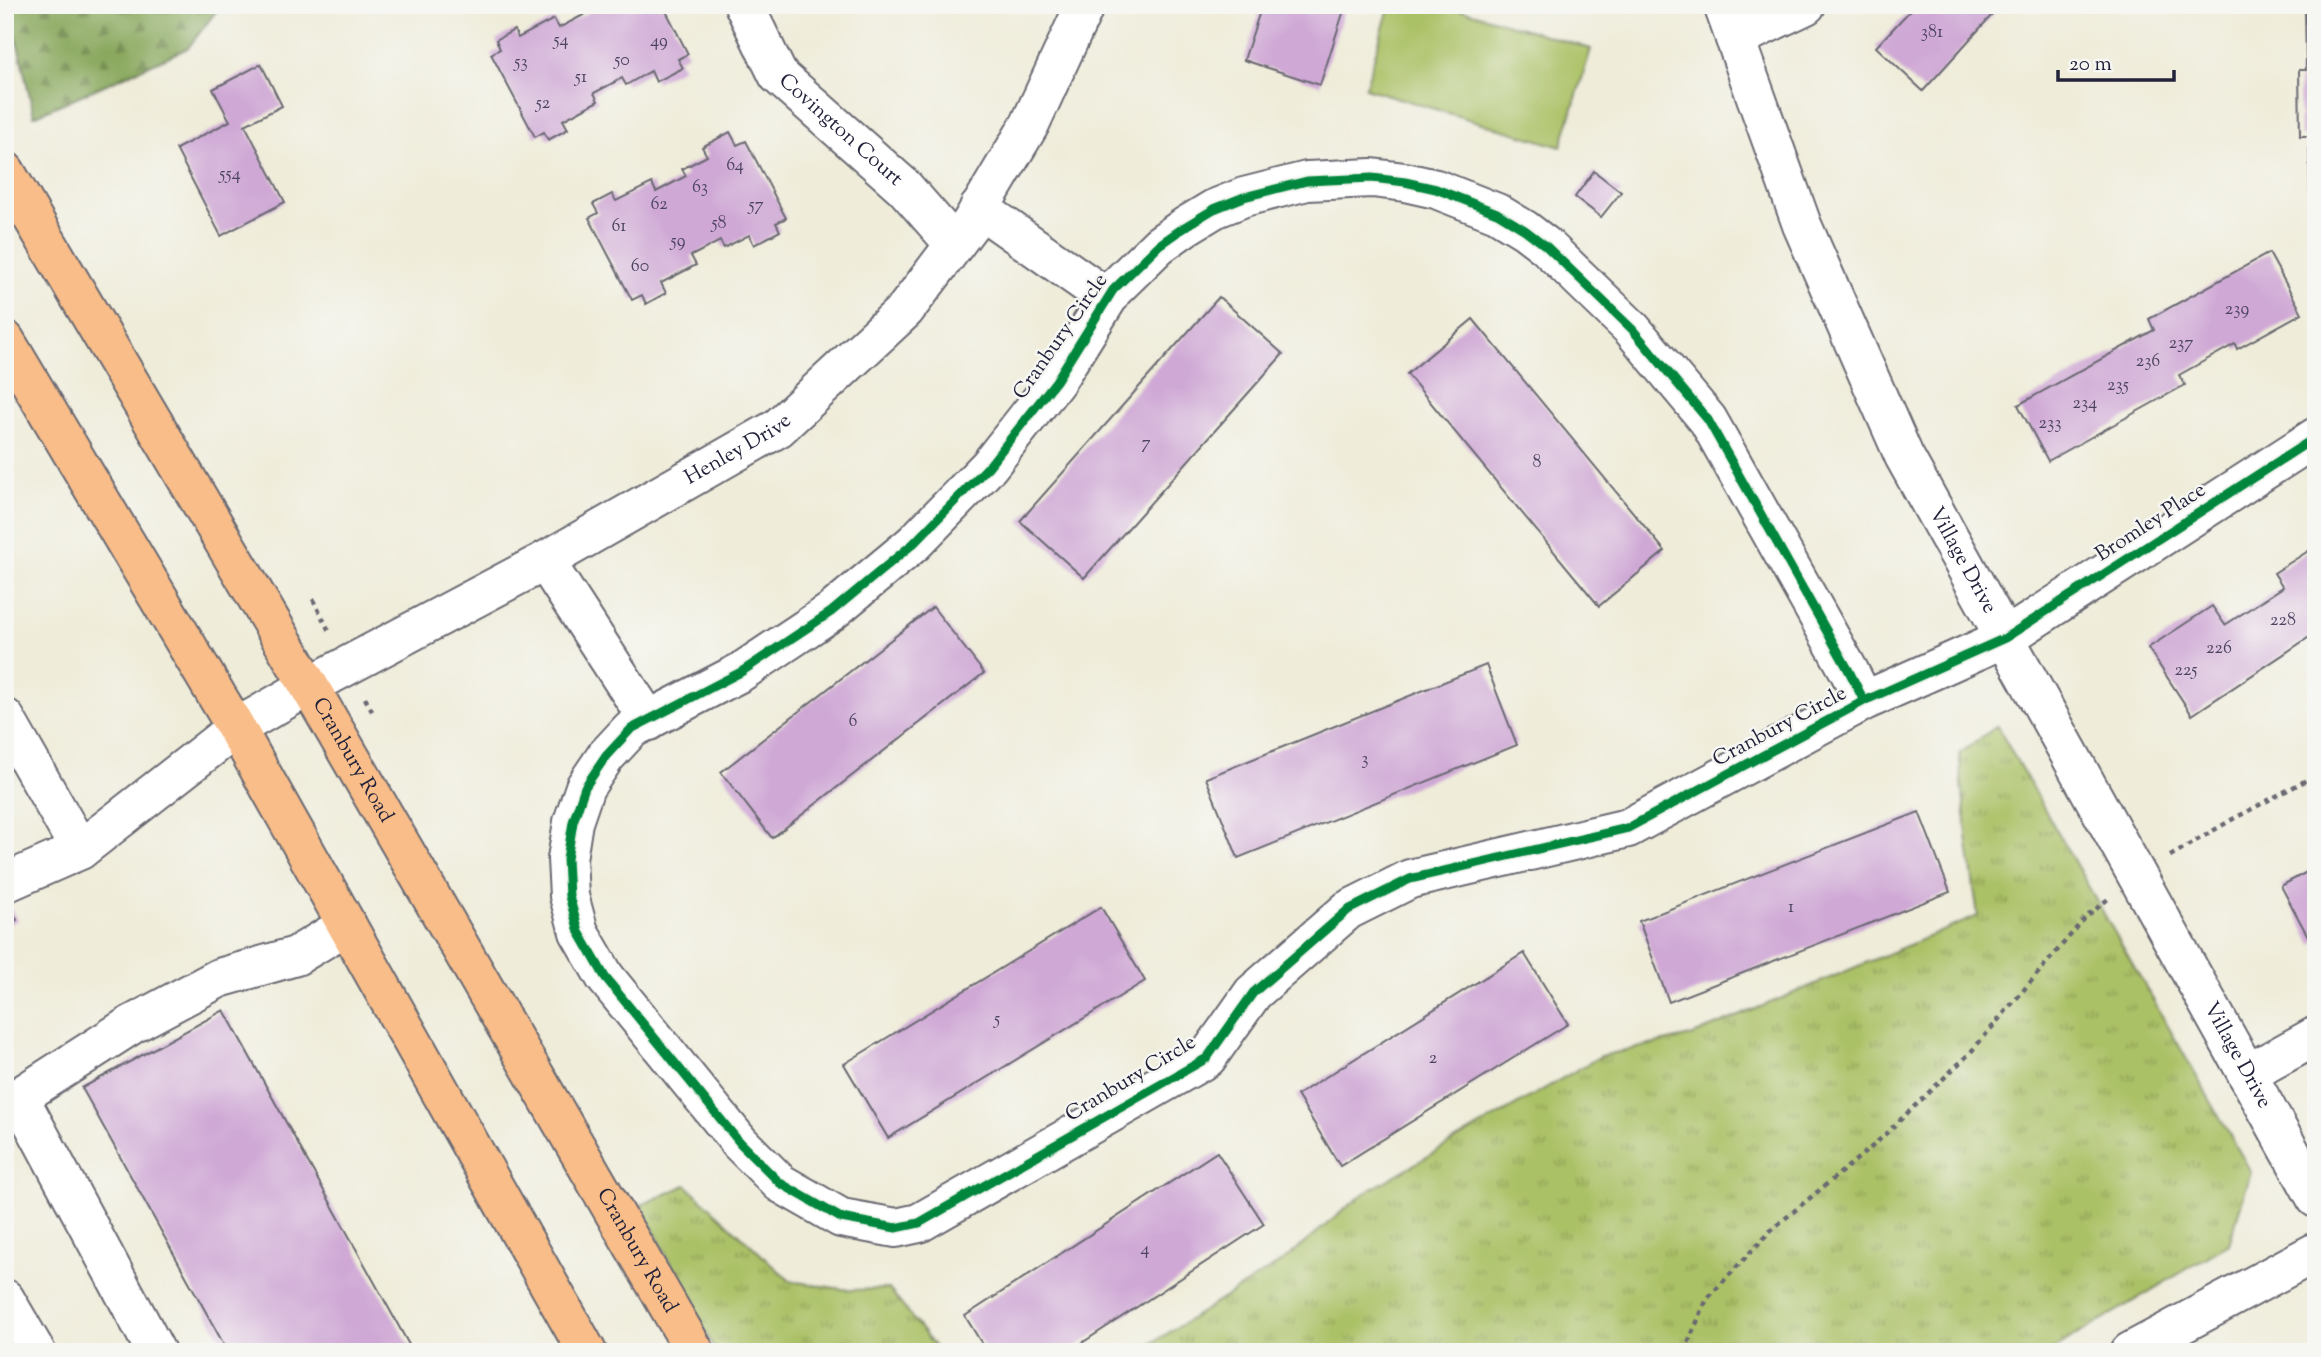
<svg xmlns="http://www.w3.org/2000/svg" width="2321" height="1357" font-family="'Sorts Mill Goudy',serif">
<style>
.grass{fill:url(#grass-tufts);stroke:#667250;stroke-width:2}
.forest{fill:url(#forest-firs);stroke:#55644b;stroke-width:2}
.pitch{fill:#abc166;stroke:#667250;stroke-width:2}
.building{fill:#cfa8d5}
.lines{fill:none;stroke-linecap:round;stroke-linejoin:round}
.minor-casing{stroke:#6a6972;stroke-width:42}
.major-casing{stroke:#6a6972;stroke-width:42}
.path{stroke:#6a6972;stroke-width:4.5;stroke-dasharray:5 5;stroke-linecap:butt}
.minor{stroke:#fff;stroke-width:38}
.major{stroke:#f8bd89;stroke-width:38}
.cycleway-casing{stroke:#f6f6f2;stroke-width:13}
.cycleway{stroke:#00873e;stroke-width:9}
.labels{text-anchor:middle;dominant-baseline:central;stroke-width:5;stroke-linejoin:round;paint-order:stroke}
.number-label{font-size:18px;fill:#4d4462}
.street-label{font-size:21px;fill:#22223b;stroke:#f6f6f2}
</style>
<defs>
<pattern id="grass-tufts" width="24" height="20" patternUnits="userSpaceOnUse" patternTransform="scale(1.75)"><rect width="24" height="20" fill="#abc166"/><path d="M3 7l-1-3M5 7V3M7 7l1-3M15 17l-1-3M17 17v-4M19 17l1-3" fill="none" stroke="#8b9c55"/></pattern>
<pattern id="forest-firs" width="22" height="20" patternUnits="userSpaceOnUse" patternTransform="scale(1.75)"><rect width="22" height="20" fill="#88a75b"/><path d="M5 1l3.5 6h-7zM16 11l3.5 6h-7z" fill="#6f884c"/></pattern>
</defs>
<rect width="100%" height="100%" fill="#f6f6f2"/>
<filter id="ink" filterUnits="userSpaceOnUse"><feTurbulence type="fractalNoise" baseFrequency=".0143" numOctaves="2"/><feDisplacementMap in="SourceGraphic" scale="14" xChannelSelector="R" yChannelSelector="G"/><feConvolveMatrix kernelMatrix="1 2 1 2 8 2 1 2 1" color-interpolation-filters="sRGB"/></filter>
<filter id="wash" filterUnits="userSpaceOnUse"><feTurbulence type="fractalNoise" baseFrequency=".00686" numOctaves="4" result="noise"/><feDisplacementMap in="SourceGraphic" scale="28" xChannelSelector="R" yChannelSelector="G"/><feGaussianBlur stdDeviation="1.57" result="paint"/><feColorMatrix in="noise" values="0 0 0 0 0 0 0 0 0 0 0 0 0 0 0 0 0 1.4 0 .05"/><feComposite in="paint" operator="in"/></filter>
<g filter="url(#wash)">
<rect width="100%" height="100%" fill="#efecd9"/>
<g class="grass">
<path d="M1997,726L2251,1172L2229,1244L2048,1352H1138L1283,1261L1363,1194L1601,1056L1691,1036L1978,916L1968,845L1959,754Z"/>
<path d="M686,1185L790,1281L849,1290L889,1289L939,1352H716L641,1205Z"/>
</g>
<path class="forest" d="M9,5H221L188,48L34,116Z"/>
<path class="pitch" d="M1390,5H1446L1591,49L1561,147L1365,88Z"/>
<g id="blocks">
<g class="building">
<path d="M585,5H663L688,54L678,59L683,68L656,82L651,71L626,85L622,78L594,93L598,101L563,120L568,129L548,140L544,132L535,137L491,54L500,49L496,40L514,30L518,38L554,19L559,28L589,12Z"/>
<path d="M1262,5L1345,7L1320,85L1244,60Z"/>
<path d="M1915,5H2001L1923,91L1876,47Z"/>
<path d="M2305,5H2316V201H2310L2309,136H2300L2299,70H2306Z"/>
<path d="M261,64L282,106L245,125L285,202L221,236L176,149L230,121L213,89Z"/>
<path d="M730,132L737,145L746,141L786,218L776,223L780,231L754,245L749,235L724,248L720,241L691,256L696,265L661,283L666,293L646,304L642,295L632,300L589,218L598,213L593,204L612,194L616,201L652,183L656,192L686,176L682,169L707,156L702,147Z"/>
<path d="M1594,171L1621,192L1601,217L1575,197Z"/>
<path d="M2269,253L2302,313L2237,349L2235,344L2179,375L2185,385L2048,461L2018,405L2154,330L2149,319Z"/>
<path d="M1219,297L1283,354L1084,578L1020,521Z"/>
<path d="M1473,319L1665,551L1599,606L1407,374Z"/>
<path d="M2316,546V637L2314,634L2192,715L2148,648L2212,606L2225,625L2283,587L2274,573Z"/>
<path d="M933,607L984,673L772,838L721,772Z"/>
<path d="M1486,665L1517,745L1238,858L1206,778Z"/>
<path d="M1919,812L1950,892L1669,1002L1639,921Z"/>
<path d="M2316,867V942L2312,944L2281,886Z"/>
<path d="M5,898L17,920L5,927Z"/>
<path d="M1101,907L1145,981L888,1138L844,1064Z"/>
<path d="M1524,953L1568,1024L1340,1166L1297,1095Z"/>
<path d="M224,1010L413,1352H228L82,1088Z"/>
<path d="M1217,1152L1264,1224L1068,1352H987L965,1316Z"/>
</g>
</g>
</g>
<g filter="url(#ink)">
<use href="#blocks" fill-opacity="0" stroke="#6a6972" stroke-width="2"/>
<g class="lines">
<defs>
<g id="minor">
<path id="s1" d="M744,5L778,75L904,187L954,244"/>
<path id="s2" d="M1723,5L1802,225L1904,456L2316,1198"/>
<path d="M1735,39L1806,5"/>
<path d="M979,208L1107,298"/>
<path d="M545,561L649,721"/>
<path d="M1864,701L1849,671L1708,420L1632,329L1546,246L1525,230L1497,213L1436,189L1405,182L1372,178L1307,181L1244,197L1214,209L1186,226L1159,245L1113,290L1056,381L989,466L914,543L831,612L741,672L631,729L606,756L585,787L573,822L567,859L569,896L579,932L605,977L740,1143L780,1183L841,1218L896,1228L919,1223L1207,1058L1253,993L1348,910L1410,879L1628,828L1864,701L2005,638L2316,437"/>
<path id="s3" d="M5,718L80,850L236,728L309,686L545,561L778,428L905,310L971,223L1030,124L1085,5"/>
<path d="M5,883L80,850"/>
<path d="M2247,1074L2316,1036"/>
<path d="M19,1097L156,1352"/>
<path d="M5,1106L131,1025L219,978L296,956L347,925"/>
<path d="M5,1299L36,1352"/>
<path d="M2130,1352L2316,1252"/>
</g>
<g id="major">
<path id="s4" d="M5,171L309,686L695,1352"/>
<path d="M5,340L236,728L587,1352"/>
</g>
</defs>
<use href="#minor" class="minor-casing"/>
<use href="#major" class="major-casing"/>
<g class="path">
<path d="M313,599L329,631"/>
<path d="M365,698L374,715"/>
<path d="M2170,856L2233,819L2316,775"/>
<path d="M1684,1352L1707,1299L1770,1231L1874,1145L1970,1053L2085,918L2108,899"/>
</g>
<use href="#minor" class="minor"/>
<use href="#major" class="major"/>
<defs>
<path id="cycleway" d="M1864,701L1849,671L1708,420L1632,329L1546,246L1525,230L1497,213L1436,189L1405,182L1372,178L1307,181L1244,197L1214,209L1186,226L1159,245L1113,290L1056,381L989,466L914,543L831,612L741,672L631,729L606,756L585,787L573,822L567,859L569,896L579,932L605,977L740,1143L780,1183L841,1218L896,1228L919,1223L1207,1058L1253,993L1348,910L1410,879L1628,828L1864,701L2005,638L2316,437"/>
</defs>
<use href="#cycleway" class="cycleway-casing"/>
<use href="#cycleway" class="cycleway"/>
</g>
</g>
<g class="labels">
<g class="number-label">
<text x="1932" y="33">381</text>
<text x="561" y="41">54</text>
<text x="659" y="42">49</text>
<text x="622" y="61">50</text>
<text x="521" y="63">53</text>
<text x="581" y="78">51</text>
<text x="543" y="104">52</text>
<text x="735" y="166">64</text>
<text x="230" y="175">554</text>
<text x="700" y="188">63</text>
<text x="659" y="205">62</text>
<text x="756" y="206">57</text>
<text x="719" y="224">58</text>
<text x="619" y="227">61</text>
<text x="678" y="242">59</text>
<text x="640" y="267">60</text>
<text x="2237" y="310">239</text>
<text x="2181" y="344">237</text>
<text x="2148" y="362">236</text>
<text x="2118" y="386">235</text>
<text x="2085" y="404">234</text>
<text x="2050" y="424">233</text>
<text x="1146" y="444">7</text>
<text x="1537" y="463">8</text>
<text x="2283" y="621">228</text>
<text x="2219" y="649">226</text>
<text x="2186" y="671">225</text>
<text x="853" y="722">6</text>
<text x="1365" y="760">3</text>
<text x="1791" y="908">1</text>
<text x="997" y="1020">5</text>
<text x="1433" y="1059">2</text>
<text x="1145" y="1250">4</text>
</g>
<g class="street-label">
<text stroke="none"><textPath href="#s1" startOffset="161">Covington Court</textPath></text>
<text transform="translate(1061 337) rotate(-55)">Cranbury Circle</text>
<text stroke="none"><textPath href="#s3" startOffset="924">Henley Drive</textPath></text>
<text transform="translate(2151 523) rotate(-33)">Bromley Place</text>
<text stroke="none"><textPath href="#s2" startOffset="606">Village Drive</textPath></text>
<text transform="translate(1780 727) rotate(-28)">Cranbury Circle</text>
<text stroke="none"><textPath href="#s4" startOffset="684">Cranbury Road</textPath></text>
<text stroke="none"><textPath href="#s2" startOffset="1172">Village Drive</textPath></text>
<text transform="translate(1131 1079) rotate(-31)">Cranbury Circle</text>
<text stroke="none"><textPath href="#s4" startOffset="1251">Cranbury Road</textPath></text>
</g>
</g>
<rect width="2321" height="1357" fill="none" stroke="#f6f6f2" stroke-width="28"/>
<path d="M2058 70v10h116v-10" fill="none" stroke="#22223b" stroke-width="3.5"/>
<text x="2069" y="70" font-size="21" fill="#22223b" stroke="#f6f6f2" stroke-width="5" paint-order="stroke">20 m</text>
</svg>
